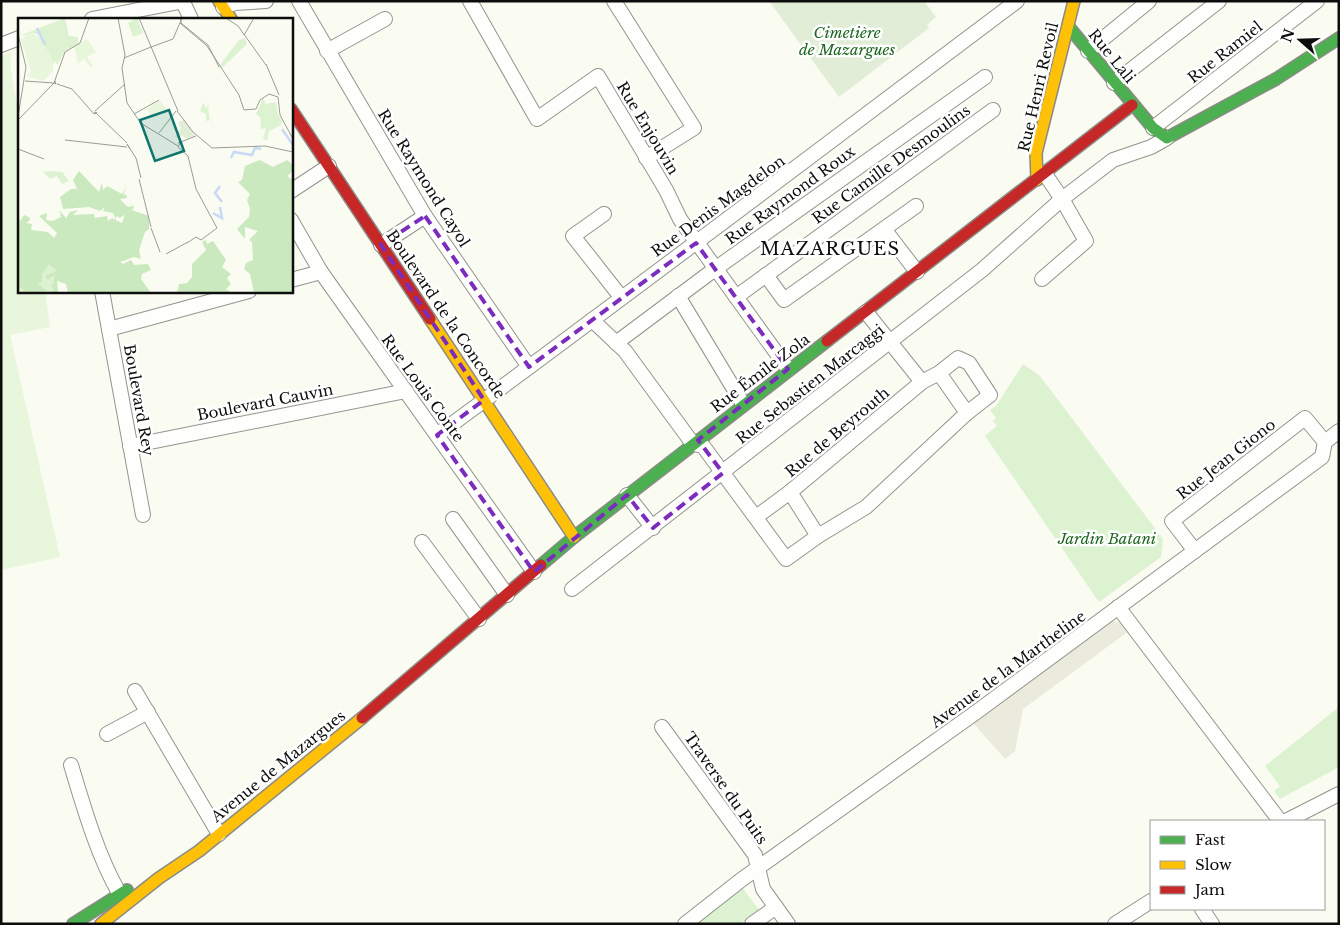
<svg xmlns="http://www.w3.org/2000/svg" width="1340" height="925" font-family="'Libre Baskerville',serif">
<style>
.green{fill:#dcf2d1}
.cemetery{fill:#e1edd6}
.pitch{fill:#e8f6db}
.plaza{fill:#ebebdd}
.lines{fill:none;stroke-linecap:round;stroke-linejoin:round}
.street-casing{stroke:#949490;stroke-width:16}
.fast-casing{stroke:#8a8b86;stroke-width:14}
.slow-casing{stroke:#8a8b86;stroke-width:14}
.jam-casing{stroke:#8a8b86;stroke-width:14}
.street{stroke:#fefefd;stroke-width:14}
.fast{stroke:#4caf50;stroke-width:11}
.slow{stroke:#ffc107;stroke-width:11}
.jam{stroke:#c62828;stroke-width:11}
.marked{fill:none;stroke:#7b2cbf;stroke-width:4;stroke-dasharray:10 6;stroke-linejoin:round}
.labels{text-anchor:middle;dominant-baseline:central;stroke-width:5;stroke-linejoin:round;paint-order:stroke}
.park-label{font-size:15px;font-style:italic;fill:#1d6620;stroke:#fff}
.street-label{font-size:15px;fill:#0d0d0d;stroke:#fff}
.quarter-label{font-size:18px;letter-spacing:1px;fill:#0d0d0d;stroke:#fff}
.inset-river{fill:none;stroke:#c8daf5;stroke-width:2.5}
.inset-road{fill:none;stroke:#9b9c96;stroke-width:1}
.view{fill:#0f766e;fill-opacity:0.15;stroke:#0f766e;stroke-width:2.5}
.inset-edge{fill:none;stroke:#0d0d0d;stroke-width:2.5}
</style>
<rect width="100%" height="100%" fill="#fafbf1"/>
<g class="green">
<path d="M1023,364L1040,376L1163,539L1161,557L1099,602L985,436L997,426L993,421L996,418L990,410L996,406Z"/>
<path d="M1339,707V767L1280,799L1274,791L1280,786L1265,766Z"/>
<path d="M741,886L759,910L740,924H691Z"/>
</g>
<path class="cemetery" d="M769,1H924L936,17L927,25L929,28L839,97Z"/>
<path class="pitch" d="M11,51C8,76 18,95 19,121C21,178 19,235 19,291H45L50,327L10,335L60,557L1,570V57Z"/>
<path class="plaza" d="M1112,621L1122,623L1129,631L1023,709L1015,751L1005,759L973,723Z"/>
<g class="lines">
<defs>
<g id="street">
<path d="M299,1L425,216L529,367"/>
<path d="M470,1L537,119L598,76L666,190L680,219L788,369"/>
<path d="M614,1L694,128L646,158"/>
<path d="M183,2L191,19"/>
<path d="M223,7L235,3L266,1"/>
<path d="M92,19L184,1"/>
<path d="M1,45L19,38"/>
<path d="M327,51L385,19"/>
<path d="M1088,51L1149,1"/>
<path d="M1114,83L1219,1"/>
<path d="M1153,128L1317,1"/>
<path d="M291,191L329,166"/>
<path d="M604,214L573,236L621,297"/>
<path d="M291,220L321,272L534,572"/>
<path d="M884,229L917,272"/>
<path d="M381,245L425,216"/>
<path d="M766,275L784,300L916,206"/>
<path d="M1042,279L1086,241L1062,199L1045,174"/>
<path d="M291,280L321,272"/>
<path d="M102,291L143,515"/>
<path d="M678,296L743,404"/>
<path d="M736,297L993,110"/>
<path d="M866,312L922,382"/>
<path d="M592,320L625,351L693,444L703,446L786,559L818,536L866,507L967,413"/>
<path d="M109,329L249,291"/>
<path d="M616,343L715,269L985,77"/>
<path d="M437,435C632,292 824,146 1017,1"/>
<path d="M130,446L406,391"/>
<path d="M790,492L818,536"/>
<path d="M627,495L653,528"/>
<path d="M756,517L790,492L922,382L939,373L958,358L969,363L990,395L967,413L939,373"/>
<path d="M453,519L507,595"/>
<path d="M422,542L479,619"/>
<path d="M1195,551L1172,521L1305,418L1325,442"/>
<path d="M572,589L982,270L1062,199L1113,160L1151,147L1167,138"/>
<path d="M1118,607L1280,821"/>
<path d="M135,691L219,834"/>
<path d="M662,727L755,855L763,889L788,924"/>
<path d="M107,734L148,712"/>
<path d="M71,765C84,808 97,854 119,893"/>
<path d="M1286,821L1339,794"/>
<path d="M1202,909L1212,924"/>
<path d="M685,924L741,880L975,713L1322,457L1325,442L1339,431"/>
<path d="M752,924L776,907"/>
<path d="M1115,924L1151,901"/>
</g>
<g id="fast">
<path d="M1068,26L1153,128L1167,138L1276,79L1339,38"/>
<path d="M541,565L574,537L827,341"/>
<path d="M73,924L127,890"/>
</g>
<g id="slow">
<path d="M219,1L231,19"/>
<path d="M1037,180L1036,153L1074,1"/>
<path d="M430,319L574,537"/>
<path d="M101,924L159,878L199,851L362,718"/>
</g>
<g id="jam">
<path d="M291,109L430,319"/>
<path d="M827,341L1132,105"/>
<path d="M362,718L541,565"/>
</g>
</defs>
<use href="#street" class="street-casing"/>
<use href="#fast" class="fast-casing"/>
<use href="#slow" class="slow-casing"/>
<use href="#jam" class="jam-casing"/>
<use href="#street" class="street"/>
<use href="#fast" class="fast"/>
<use href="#slow" class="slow"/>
<use href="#jam" class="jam"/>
</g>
<path class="marked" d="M425,216L529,367L696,243L788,369L698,440L723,473L653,528L627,495L534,572L437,435L484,400L381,245Z"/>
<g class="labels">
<g class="park-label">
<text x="847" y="32">Cimetière<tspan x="847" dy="17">de Mazargues</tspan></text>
<text x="1107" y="538">Jardin Batani</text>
</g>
<g class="street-label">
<text transform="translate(1225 52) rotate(-38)">Rue Ramiel</text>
<text transform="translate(1112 56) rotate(51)">Rue Lali</text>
<text transform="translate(1038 87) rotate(-77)">Rue Henri Revoil</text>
<text transform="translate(648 128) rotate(59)">Rue Enjouvin</text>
<text transform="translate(891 164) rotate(-36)">Rue Camille Desmoulins</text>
<text transform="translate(424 178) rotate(58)">Rue Raymond Cayol</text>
<text transform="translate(790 195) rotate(-36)">Rue Raymond Roux</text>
<text transform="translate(718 206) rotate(-36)">Rue Denis Magdelon</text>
<text transform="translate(446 314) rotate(56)">Boulevard de la Concorde</text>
<text transform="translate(760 373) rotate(-37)">Rue Émile Zola</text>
<text transform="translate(810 384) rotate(-38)">Rue Sebastien Marcaggi</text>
<text transform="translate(423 388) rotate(54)">Rue Louis Conte</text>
<text transform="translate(139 400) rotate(80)">Boulevard Rey</text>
<text transform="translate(265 402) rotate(-11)">Boulevard Cauvin</text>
<text transform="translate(837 432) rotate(-40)">Rue de Beyrouth</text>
<text transform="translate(1226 459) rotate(-38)">Rue Jean Giono</text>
<text transform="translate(1008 669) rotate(-36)">Avenue de la Martheline</text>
<text transform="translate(278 766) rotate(-39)">Avenue de Mazargues</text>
<text transform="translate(726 788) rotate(55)">Traverse du Puits</text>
</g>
<g class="quarter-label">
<text x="830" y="249">MAZARGUES</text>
</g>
</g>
<g transform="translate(18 18)">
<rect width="275" height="275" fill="#fafbf1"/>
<path d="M47,0L51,18L60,19V26L47,33L39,47L37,43L35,47L21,17L16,15L1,18ZM119,0L125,15L115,19L110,5ZM227,20L229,26L204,50L202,47L221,22ZM245,80L248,86L258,84L260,97L264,103L263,107L251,113L249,123L245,120L248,110L243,111L242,99L238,96ZM190,83L191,99L199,115L192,102L188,103V96L182,93L185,85L189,91ZM30,153L44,154L51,163L44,166L39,158L32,161L25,154ZM0,207L39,252L38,262L35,268L33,266L34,274L0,275Z" fill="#dcf2d1"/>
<path d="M242,142L255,149L269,142L275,147V153L269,158L275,162V275H236L232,256L226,251L228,245L235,242L234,224L231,222L240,213L227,209V221L219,211L231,199L232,191L229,182L232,176L220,164L224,162L227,148ZM61,153L81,174L84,165L85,172L89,168L104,176L109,168L105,177L108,176L109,180L102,181L110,189L115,188L111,185L116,188L115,191L102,200L98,198V202L95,195L85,193L87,189L82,193L71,189L45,191L42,179L53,171H59L55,162ZM41,192L48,200L52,194L60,192L55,197L76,196L77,200L89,198L90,203L94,200L104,205L107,196L114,192L131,198V211L127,214L121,232L123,241L116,239L102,244L105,246L113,242L116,247L130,246L133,252L124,256L123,261L133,275H50L48,266L39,263L40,274L32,275L35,272L32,266L35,267L37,256L30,262L27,258L39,253L31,246L24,256V264L19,266L30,273L9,275L0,268V200L2,203L6,197L11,199L12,202L8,205L14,206L13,212L30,214L36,220L39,215L21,198L29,195L28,202L35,203L43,199ZM188,222L189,226L195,223L208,242L204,249L213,256L209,260L213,266L208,271L214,275H159L161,266L169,265L174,259V246L188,232L184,224Z" fill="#cbe9bf"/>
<path d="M166,102L177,118L169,121L163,117L161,121L157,119L163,110L160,104Z" fill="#e1edd6"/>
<path d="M11,15L23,19L35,44V53L25,63L8,58L13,54L3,21ZM69,21L78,34L69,39L75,48L72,49L66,41L60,45L56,28ZM142,82L149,92L134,100L129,91Z" fill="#e8f6db"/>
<path class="inset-river" d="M19,10L27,27M264,111L275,127M213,140L216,134L234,137L237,130L243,131M202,168L197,175L204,184M195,195L204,200L202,189"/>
<path class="inset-road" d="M100,0L107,37L104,50L109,85L122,104M121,0L160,93M163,0V5L190,27L201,49M208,0L220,8L248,47M162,5L189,28L221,77L226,92L238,91L242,82L251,76L260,79M0,16L8,49L0,99M226,17L236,0M133,29L155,21L164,0M106,40L133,29M248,46L261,77M7,63L36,65M37,63L38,66L36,65L47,34L62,25L71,0M39,66L54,71L76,96L79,95L76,94M260,79L262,97L275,121M77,93L107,66M159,93L175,114L194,130L247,128L275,134M78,95L109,125M116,96L141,82M0,102L36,65M121,104L160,128M141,115L158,93M47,122L109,129M160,125L178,118M162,125L160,129L170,138L178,171L199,210L183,222L178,219L169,225M0,131L26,141M112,131L109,126L118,140L123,160M121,161L133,209M133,210L142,234M148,236L170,224"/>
<path class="view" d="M151,92L166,133L137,143L122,102Z"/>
<rect width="275" height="275" class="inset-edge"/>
</g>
<rect width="1340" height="925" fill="none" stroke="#0d0d0d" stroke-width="5"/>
<rect x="1150" y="820" width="175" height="90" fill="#ffffff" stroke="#9e9e9e"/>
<rect x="1160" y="836" width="25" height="8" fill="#4caf50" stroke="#9e9e9e"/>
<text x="1195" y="845" font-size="15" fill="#0d0d0d">Fast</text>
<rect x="1160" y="861" width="25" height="8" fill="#ffc107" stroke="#9e9e9e"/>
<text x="1195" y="870" font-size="15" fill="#0d0d0d">Slow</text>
<rect x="1160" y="886" width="25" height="8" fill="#c62828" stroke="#9e9e9e"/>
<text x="1195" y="895" font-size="15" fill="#0d0d0d">Jam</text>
<g transform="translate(1300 40) rotate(290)" stroke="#ffffff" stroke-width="4" paint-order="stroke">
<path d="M0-4L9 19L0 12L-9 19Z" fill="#0d0d0d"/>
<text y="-8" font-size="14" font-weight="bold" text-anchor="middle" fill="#0d0d0d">N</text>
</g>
</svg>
